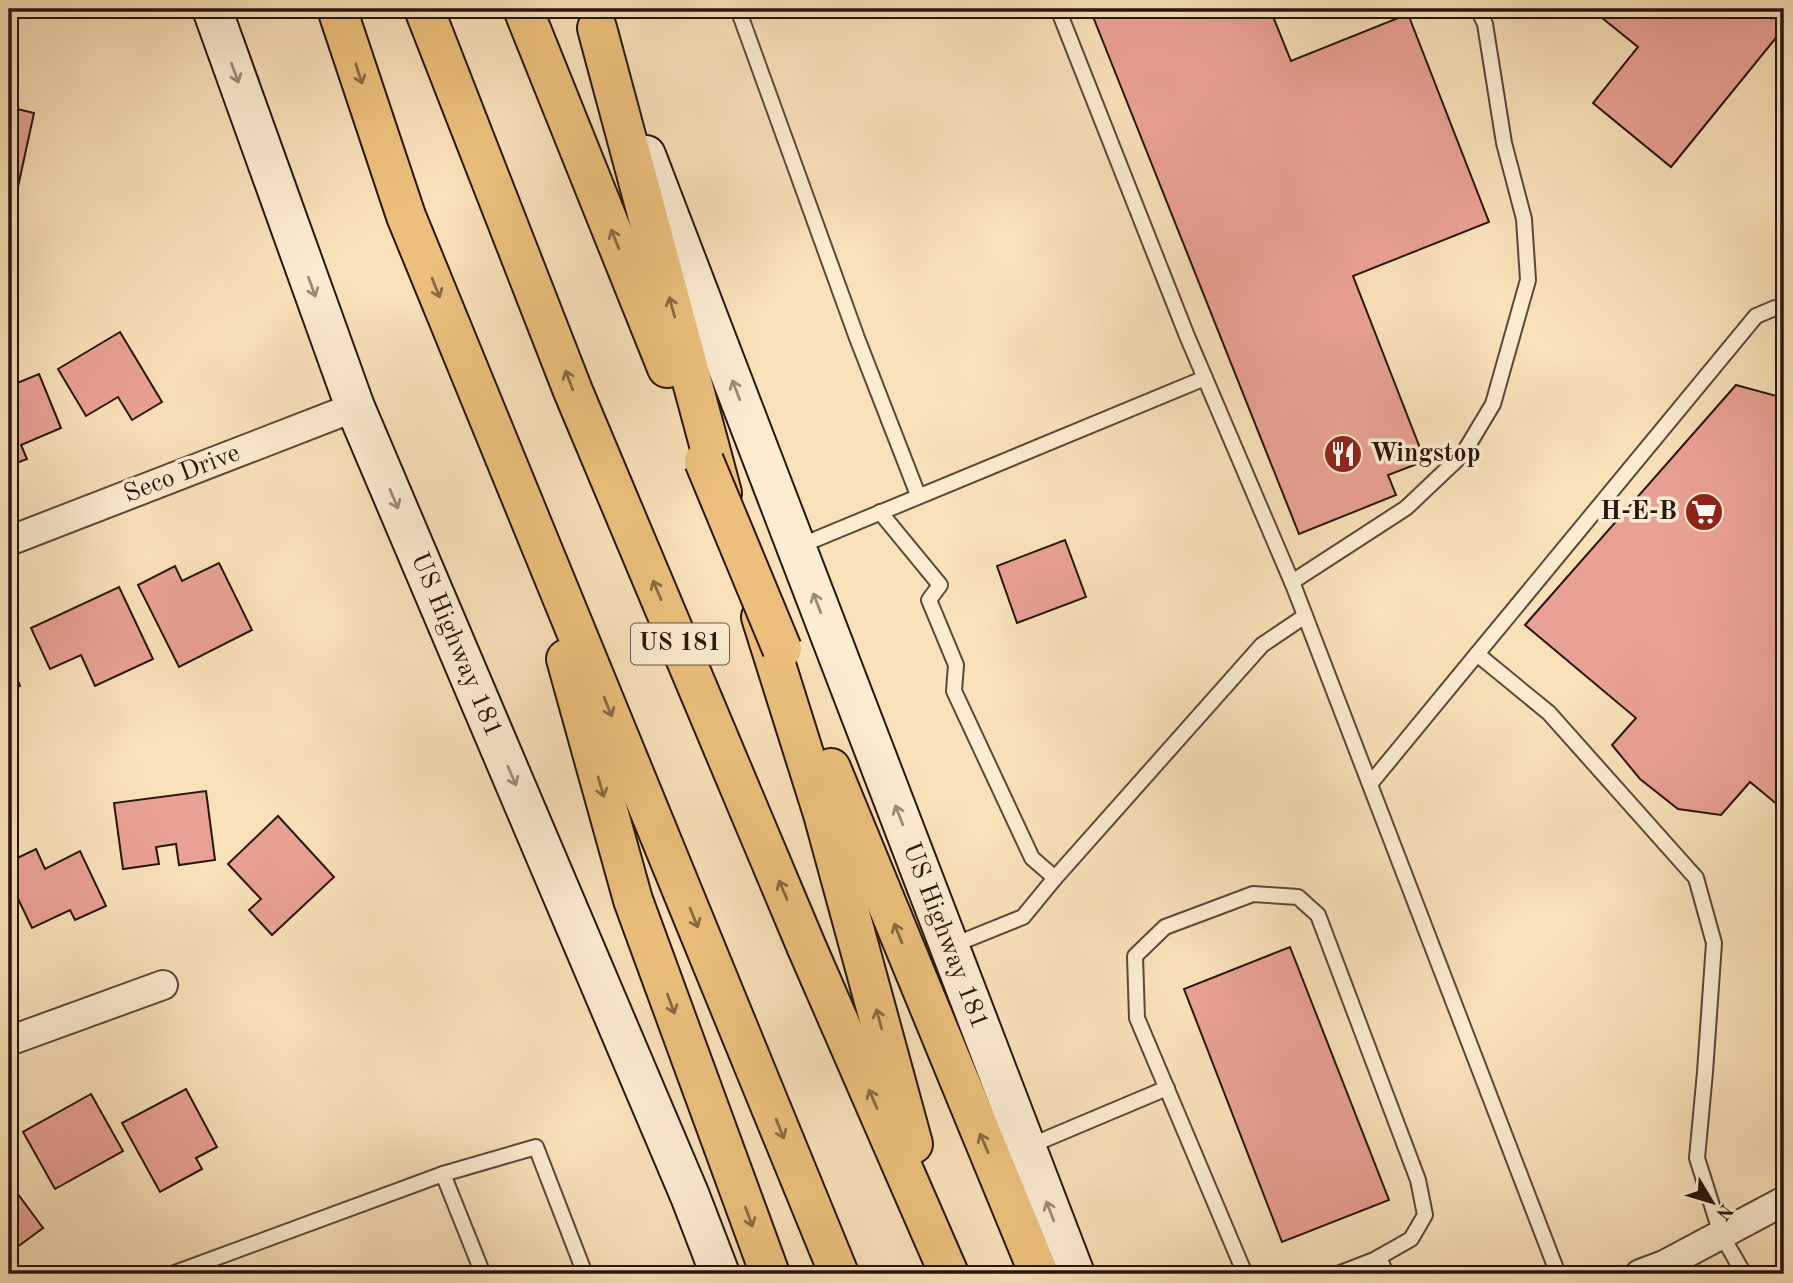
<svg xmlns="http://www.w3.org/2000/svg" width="1793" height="1283" font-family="'Old Standard TT',serif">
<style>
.building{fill:#eaa195;stroke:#27150e;stroke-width:2}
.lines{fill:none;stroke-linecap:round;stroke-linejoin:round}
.service-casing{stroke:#5c4839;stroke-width:18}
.minor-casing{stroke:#5c4839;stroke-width:32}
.secondary-casing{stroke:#27150e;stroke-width:42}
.motorway-casing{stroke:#27150e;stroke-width:42}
.service{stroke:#fbecd2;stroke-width:14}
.minor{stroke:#fbecd2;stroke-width:28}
.secondary{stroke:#fbecd2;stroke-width:38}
.motorway{stroke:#ecc07c;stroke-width:38}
.motorway-bridge-casing{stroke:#27150e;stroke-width:42;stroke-linecap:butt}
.motorway-bridge{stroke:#ecc07c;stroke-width:38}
.oneway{stroke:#9c8b7a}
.oneway2{stroke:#8a6a45}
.labels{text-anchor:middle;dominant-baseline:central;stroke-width:7;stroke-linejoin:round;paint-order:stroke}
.shield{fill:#fbecd2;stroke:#675649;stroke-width:2}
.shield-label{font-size:24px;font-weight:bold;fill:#27150e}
.poi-label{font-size:26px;font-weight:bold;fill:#27150e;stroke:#fbecd2;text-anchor:start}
.street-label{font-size:26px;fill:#27150e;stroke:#fbecd2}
</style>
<rect width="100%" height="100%" fill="#f9e1b9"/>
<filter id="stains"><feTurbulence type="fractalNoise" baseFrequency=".00286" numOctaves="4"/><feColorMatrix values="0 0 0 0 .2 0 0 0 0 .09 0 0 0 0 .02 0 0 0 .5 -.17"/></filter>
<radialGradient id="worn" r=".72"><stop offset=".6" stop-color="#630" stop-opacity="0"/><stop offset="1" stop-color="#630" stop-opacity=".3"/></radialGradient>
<g class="building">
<path d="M1090,9H1270L1291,61L1408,14L1489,222L1353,276L1425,461L1388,475L1396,495L1299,534Z"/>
<path d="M1591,9H1784V28L1671,167L1593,103L1638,47Z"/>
<path d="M9,107L34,113L16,196L9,194Z"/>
<path d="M120,332L162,402L132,420L118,397L86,416L58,369Z"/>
<path d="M39,374L61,428L21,445L27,459L9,466V383L10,386Z"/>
<path d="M1736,385L1784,398V810L1750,782L1721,815L1678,809L1640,779L1612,745L1636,718L1525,625Z"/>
<path d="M1065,540L1086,597L1017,623L997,566Z"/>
<path d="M219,563L252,630L179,667L138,585L175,566L182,581Z"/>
<path d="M119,587L153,659L95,686L81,655L50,669L31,628Z"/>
<path d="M9,657L20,686L9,690Z"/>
<path d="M206,791L215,860L179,865L176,844L156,847L159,864L123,869L114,803Z"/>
<path d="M278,816L334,877L272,935L249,910L261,899L228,864Z"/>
<path d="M36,849L45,869L80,851L106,906L75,920L70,910L32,928L9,880V862Z"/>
<path d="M1290,947L1389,1200L1282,1242L1184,989Z"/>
<path d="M186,1089L217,1147L196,1158L202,1169L160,1192L122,1123Z"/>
<path d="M91,1094L123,1151L55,1189L23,1132Z"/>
<path d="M9,1182L43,1228L16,1248L9,1240Z"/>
</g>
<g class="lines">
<defs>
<g id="service">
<path d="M738,9L857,338L918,495"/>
<path d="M1058,9L1187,336L1294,587L1558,1274"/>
<path d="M880,512L940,585L929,600L956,665L954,691L1032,858L1055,878L1023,917L951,946"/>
<path d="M797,547L1205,378"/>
<path d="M1292,582L1406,508L1463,454L1493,404L1528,280L1524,219L1504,143L1485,24L1478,9"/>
<path d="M1477,654L1756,316L1775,308"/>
<path d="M1370,784L1477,654L1549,713L1696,878L1714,943L1705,1072L1697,1158L1721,1234L1744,1274"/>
<path d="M1055,878L1262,645L1305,616"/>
<path d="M1027,1147L1167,1088"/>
<path d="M443,1174L536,1147L585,1274"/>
<path d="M1379,1257L1386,1274"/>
<path d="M172,1274L443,1174L483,1274"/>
<path d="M1245,1274L1137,1018L1135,956L1165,927L1253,894L1298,897L1318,915L1418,1180L1425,1215L1411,1239L1374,1260L1338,1274"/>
</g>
<g id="minor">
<path d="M9,541L355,407"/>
<path d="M9,1041L163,985"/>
<path d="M1640,1274L1664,1265L1784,1201"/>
</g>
<g id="secondary">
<path d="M212,9L355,407L690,1196L720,1274"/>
<path d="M646,155L1075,1274"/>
</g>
<g id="motorway">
<path d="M337,9L406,216L839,1274"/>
<path d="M424,9L573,391L807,948L949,1274"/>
<path d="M523,9L667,368"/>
<path d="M597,28L722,493"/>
<path d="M761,617L823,814L913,1144"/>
<path d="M566,659L633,900L770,1274"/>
<path d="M831,768L1039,1274"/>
</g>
</defs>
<use href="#service" class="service-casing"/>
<use href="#minor" class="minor-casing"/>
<use href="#secondary" class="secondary-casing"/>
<use href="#motorway" class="motorway-casing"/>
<use href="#service" class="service"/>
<use href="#minor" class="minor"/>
<use href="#secondary" class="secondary"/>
<use href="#motorway" class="motorway"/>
<defs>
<path id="motorway-bridge" d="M704,461L782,649"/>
</defs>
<use href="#motorway-bridge" class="motorway-bridge-casing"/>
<use href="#motorway-bridge" class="motorway-bridge"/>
</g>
<defs><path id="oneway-shaft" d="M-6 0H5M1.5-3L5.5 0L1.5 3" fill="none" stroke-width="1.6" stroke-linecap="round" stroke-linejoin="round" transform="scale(1.75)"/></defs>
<g class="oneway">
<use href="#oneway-shaft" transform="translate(235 73) rotate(70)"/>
<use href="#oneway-shaft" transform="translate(312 287) rotate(70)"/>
<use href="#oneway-shaft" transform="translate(736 390) rotate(-111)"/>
<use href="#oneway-shaft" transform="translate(394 499) rotate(67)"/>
<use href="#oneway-shaft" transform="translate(817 603) rotate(-111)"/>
<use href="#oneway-shaft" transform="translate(512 776) rotate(67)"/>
<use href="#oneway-shaft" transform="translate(899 815) rotate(-111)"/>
<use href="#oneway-shaft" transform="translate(1050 1211) rotate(-111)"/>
</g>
<g class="oneway2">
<use href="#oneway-shaft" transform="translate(359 74) rotate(72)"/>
<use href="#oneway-shaft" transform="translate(615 239) rotate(-112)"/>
<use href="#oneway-shaft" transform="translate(436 288) rotate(68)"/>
<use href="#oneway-shaft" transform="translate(672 307) rotate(-105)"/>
<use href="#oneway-shaft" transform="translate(569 380) rotate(-111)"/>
<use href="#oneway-shaft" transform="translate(657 590) rotate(-113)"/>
<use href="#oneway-shaft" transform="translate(608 707) rotate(68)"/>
<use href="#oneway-shaft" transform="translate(601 787) rotate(74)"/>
<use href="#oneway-shaft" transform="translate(783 890) rotate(-113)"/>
<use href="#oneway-shaft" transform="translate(694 918) rotate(68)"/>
<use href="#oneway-shaft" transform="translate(898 933) rotate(-112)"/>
<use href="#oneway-shaft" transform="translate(671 1004) rotate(70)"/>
<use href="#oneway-shaft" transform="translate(879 1019) rotate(-105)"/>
<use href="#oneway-shaft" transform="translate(873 1099) rotate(-113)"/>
<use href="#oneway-shaft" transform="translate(780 1129) rotate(68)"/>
<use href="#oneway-shaft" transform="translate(984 1143) rotate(-113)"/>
<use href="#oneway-shaft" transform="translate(749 1217) rotate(70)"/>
</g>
<defs>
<symbol id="restaurant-disc" viewBox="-11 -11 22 22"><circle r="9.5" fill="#8f2418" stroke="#fbecd2"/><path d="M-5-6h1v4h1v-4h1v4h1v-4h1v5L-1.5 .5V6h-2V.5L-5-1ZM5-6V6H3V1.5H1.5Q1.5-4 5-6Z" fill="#fff"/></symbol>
<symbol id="supermarket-disc" viewBox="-11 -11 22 22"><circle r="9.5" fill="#8f2418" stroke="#fbecd2"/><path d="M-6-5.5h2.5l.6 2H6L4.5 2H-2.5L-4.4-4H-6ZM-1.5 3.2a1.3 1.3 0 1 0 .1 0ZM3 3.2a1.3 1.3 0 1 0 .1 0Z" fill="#fff"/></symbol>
</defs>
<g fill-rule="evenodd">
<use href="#restaurant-disc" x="1321" y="432" width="44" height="44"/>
<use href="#supermarket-disc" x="1682" y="490" width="44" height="44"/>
</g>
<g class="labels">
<rect class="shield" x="631" y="623.5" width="98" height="41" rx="5"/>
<g class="shield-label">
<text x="680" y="644">US 181</text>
</g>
<g class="poi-label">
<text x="1370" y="454">Wingstop</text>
<text x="1677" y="512" text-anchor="end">H-E-B</text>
</g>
<g class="street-label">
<text transform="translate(182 474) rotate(-21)">Seco Drive</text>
<text transform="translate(456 645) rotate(67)">US Highway 181</text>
<text transform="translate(945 936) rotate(69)">US Highway 181</text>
</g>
</g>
<rect width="1793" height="1283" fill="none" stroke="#f9e1b9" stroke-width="35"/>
<rect x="10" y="10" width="1772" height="1262" fill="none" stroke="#27150e" stroke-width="3.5"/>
<rect x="18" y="18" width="1758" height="1248" fill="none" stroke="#27150e" stroke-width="2"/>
<g transform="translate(1712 1202) rotate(128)" stroke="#fbecd2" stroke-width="5" paint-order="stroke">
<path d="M0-5L12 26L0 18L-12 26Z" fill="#27150e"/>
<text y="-10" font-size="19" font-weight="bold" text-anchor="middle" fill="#27150e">N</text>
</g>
<rect width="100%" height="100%" filter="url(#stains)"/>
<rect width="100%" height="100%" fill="url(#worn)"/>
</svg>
